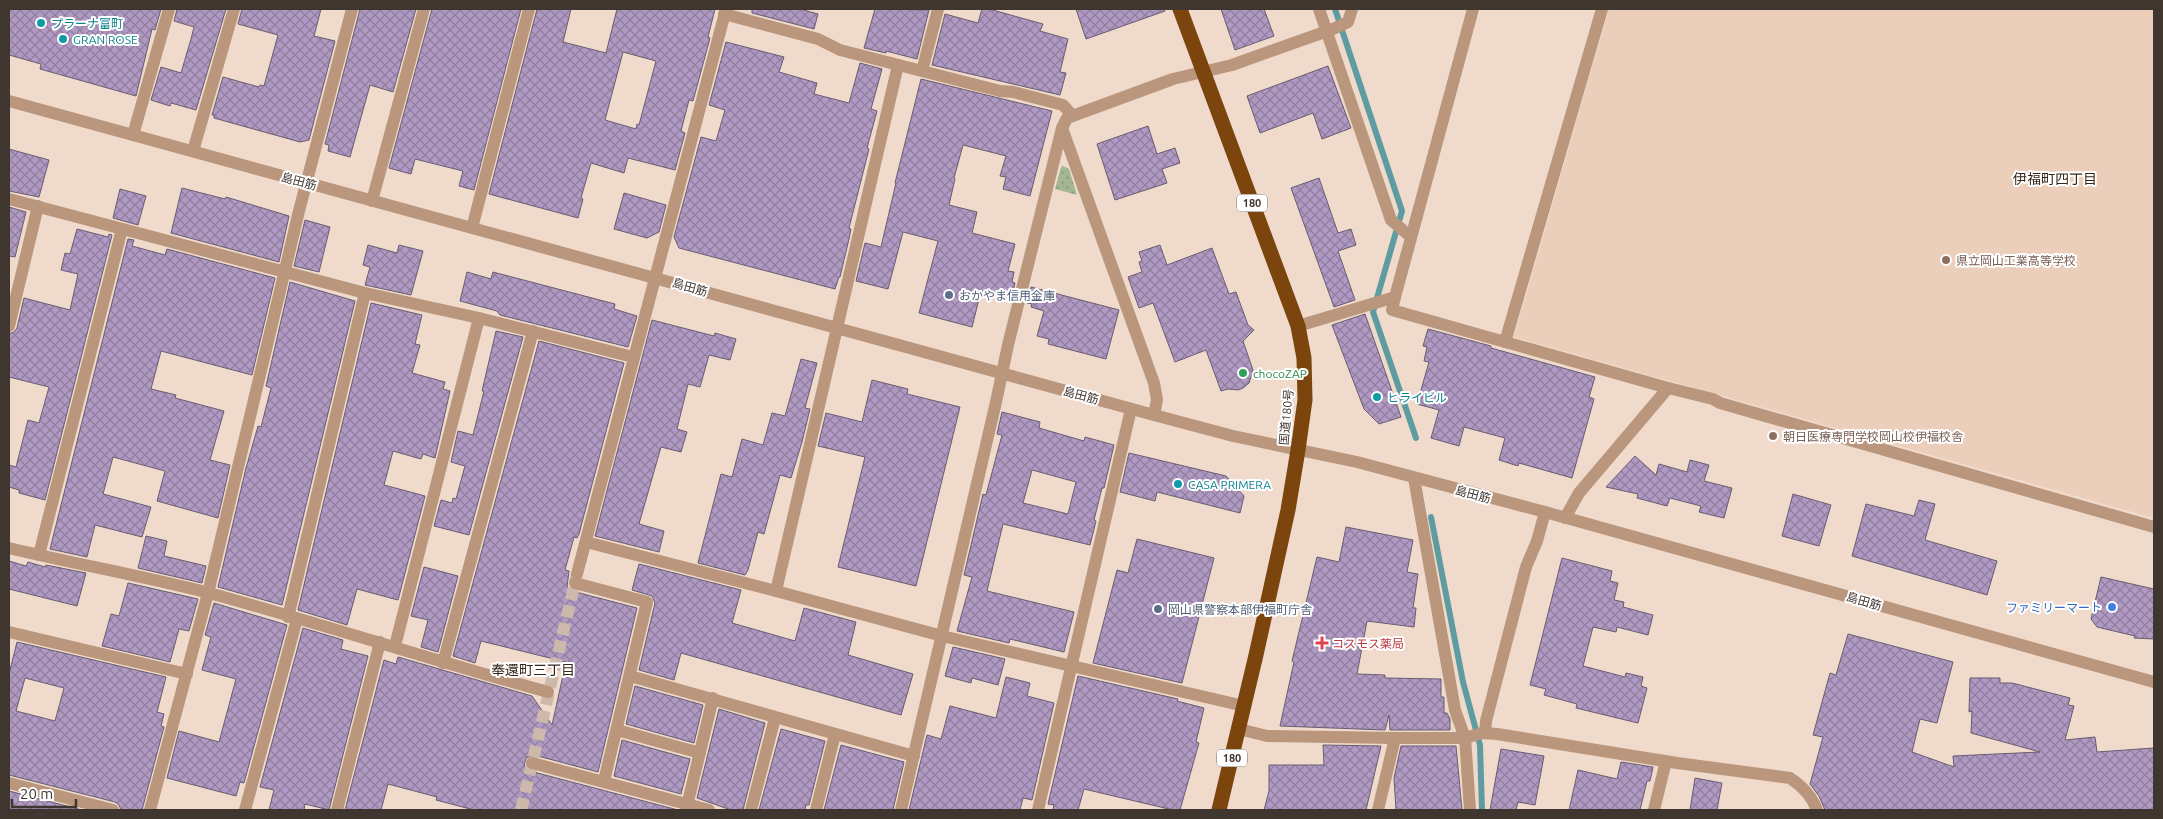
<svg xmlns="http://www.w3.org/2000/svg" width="2163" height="819" font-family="Ubuntu,'Noto Sans JP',sans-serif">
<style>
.built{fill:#ebcfbb}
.green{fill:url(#green-dots)}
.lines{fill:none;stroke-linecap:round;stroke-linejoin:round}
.stream{stroke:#5e9ca2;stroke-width:6}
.building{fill:url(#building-cross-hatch);stroke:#675d70;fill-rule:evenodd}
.minor-tunnel{stroke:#cdb9ac;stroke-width:12;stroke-dasharray:12 6;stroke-linecap:butt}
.minor{stroke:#b9967c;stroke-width:12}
.highway{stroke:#7d450e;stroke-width:15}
.culture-dot{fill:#0f9aa8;stroke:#fff;stroke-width:2}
.education-dot{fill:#8d6e63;stroke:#fff;stroke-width:2}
.service-dot{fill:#5c6f8a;stroke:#fff;stroke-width:2}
.leisure-dot{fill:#2e9e5b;stroke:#fff;stroke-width:2}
.shop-dot{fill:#3f7fe0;stroke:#fff;stroke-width:2}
.health-dot{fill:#e0444e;stroke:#fff;stroke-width:2}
.labels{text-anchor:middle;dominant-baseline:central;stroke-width:4;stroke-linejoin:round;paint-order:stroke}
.shield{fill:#fff;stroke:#79726e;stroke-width:1}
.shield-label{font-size:11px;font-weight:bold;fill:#3f3630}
.culture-label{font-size:12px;fill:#0d838f;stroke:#fff;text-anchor:start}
.street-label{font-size:12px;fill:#3f3630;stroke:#fff}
.education-label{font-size:12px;fill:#785e54;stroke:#fff;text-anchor:start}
.service-label{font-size:12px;fill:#4e5e75;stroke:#fff;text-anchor:start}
.leisure-label{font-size:12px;fill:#27864d;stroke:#fff;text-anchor:start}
.shop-label{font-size:12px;fill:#366cbe;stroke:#fff;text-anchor:end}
.health-label{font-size:12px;fill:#be3a42;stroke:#fff;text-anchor:start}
.neighbourhood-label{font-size:14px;fill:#36261a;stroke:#fff}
</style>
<defs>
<pattern id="green-dots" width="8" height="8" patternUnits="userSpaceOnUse" patternTransform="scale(1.25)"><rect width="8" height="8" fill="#a3b792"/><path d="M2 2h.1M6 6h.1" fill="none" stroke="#869678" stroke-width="1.8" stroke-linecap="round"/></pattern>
<pattern id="building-cross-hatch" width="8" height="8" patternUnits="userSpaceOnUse" patternTransform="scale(1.25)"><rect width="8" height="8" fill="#b099c3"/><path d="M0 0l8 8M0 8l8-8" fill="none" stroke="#917e9f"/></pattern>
</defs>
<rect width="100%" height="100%" fill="#f0dacb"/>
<path class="built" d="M1609,9H2154V518L1514,337Z"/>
<path class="green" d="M1063,166L1069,169L1077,195L1055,189L1061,167Z"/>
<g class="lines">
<g class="stream">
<path d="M1335,9L1402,211L1373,312L1416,438"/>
<path d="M1431,517L1463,682L1480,745L1482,810"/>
</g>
</g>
<g class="building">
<path d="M9,9H161L155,30L152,29L136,96L40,69L41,64L9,55Z"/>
<path d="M177,9H226L196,110L171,103L170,106L151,100L161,67L181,73L191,39L194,27L174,21Z"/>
<path d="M242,9H321L314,36L335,41L309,140L300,142L214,118V115H212L223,77L259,87L260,85L264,86L278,35L238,24Z"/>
<path d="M360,9H416L393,92L370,85L350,157L328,151L329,145L325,144Z"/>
<path d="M432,9H521L474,190L459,186L463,171L415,159L411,174L389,168Z"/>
<path d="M537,9H571L563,42L606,53L617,9H715L708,37L710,38L693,101L689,100L681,131L685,133L675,170L628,158L624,173L591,163L581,198L583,199L578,218L489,194ZM623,52L656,61L639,125L637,124L636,129L605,120Z"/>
<path d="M752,9H800L818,14L814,29L752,13Z"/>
<path d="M875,9L929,10L917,59L886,51V53L864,48Z"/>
<path d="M982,9H989L1043,24L1040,31L1068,39L1060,72L1066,73L1060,95L932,65L945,14L978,23Z"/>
<path d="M1076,9H1164L1165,11L1086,39Z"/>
<path d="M1221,9H1264L1274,36L1235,50Z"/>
<path d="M726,42L784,57L779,72L817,83L814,94L849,103L860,63L882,69L871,109L877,111L867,148L869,149L849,228L851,229L849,239L840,277H839L835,289L679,248L674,237L701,137L716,141L725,110L709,105Z"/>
<path d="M1328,66L1351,128L1322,139L1313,113L1260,133L1247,96Z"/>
<path d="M921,79L1052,111L1030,196L1003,189L1006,177L1000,176L1006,156L963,145L954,178L955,179L949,205L977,212L972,233L1015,244L1008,271L1014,272L1012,282L1015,283L1011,299L981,291L972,327L919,313L938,241L903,232L888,289L856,281L865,243L881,247L896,183H895Z"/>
<path d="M1148,126L1157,154L1175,148L1180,163L1162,169L1167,183L1115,200L1097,144Z"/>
<path d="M9,149L49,160L39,197L9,191Z"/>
<path d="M1319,178L1338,233L1351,229L1356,245L1338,251L1355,300L1334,307L1291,188Z"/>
<path d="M182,188L225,199L226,197L289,216L279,262L171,233Z"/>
<path d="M120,189L146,196L138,225L113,218Z"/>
<path d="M624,193L666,205L659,232L647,238L614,229Z"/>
<path d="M9,207L26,212L15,257L9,256Z"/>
<path d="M305,220L330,227L319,272L294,266Z"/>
<path d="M77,229L108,237L109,234L112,235L45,500L19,493V490L9,487V465L16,467L28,420L39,423L49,387L9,377V334L14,332L17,328L24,298L70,310L78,274L61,270L65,253L70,254Z"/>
<path d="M128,239L134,240L132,246L165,255L167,249L275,278L252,375L161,351L151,389L176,395L175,398L224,411L210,460L230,465L218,518L157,501L165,471L113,457L103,494L151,507L142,537L95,525L87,557L50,549Z"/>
<path d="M368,245L397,253L399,245L423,251L411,295L365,285L370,267L363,265Z"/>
<path d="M1160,245L1167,265L1212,248L1229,294L1236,292L1248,325L1254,330L1243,341L1253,370L1249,383L1243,388L1238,390L1228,389L1221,391L1206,350L1175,362L1153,303L1139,308L1128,277L1142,272L1139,262L1142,261L1139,252Z"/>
<path d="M467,272L491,279L493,272L615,304L614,309L637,316L628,347L500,315L497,311L460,301Z"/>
<path d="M290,282L355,301L282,605L218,587L246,468L258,426L261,427L271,388L266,386Z"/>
<path d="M1031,287L1119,310L1106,359L1048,344L1049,339L1037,336L1044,311L1031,307L1032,304L1027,303Z"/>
<path d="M371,303L422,315L415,344L420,345L412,373L445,382L443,389L450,391L435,458L423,454L421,459L393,451L384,485L425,496L398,600L357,589L347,625L298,610Z"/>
<path d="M1365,314L1401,417L1379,424L1364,409L1332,325Z"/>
<path d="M652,320L714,336L715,333L736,339L730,360L709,355L700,387L688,384L677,429L687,432L681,452L661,447L639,524L664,531L659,552L595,536Z"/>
<path d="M1428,329L1491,346V348L1595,377L1589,397L1594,399L1572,478L1519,463L1518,466L1499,460L1505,438L1464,427L1459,446L1431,438L1439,410L1417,404L1429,362L1424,361L1427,347L1423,346Z"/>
<path d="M496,331L523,337L469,535L434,526L441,500L452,503L453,498L456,499L465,466L451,462L458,431L473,435L484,391H482Z"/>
<path d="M539,341L624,363L579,534L577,538L574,537L565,570L569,571L567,587L572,591L637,608L598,772L534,755L526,758L524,766L530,771L678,810H474L436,800L437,797L388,784L381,810H345L384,660L396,664L398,657L532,696L552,725L566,662L481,641L475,663L453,656Z"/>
<path d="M801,359L817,363L805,408L810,409L802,442L791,478L780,475L764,534L758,532L748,570L745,575L698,563L721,474L732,477L742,439L763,445L772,413L785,416Z"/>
<path d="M872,380L908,389L907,394L960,407L916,586L838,567L865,457L818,446L826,413L862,422Z"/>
<path d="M1002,412L1040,422L1039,428L1084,441L1085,437L1114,445L1104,488H1102L1094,520L1096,521L1090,545L1003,524L987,591L1074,612L1064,652L1010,639L1009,643L957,631L972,577L964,575L983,494L986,495L1002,435L997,434ZM1032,470L1076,482L1068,514L1023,503Z"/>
<path d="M1129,453L1226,476L1244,496L1240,513L1157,492L1155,501L1120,492Z"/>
<path d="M1635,456L1656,475L1659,464L1687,472L1690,460L1709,465L1704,481L1732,488L1724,518L1699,512L1701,506L1670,498L1667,506L1637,498L1638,494L1606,487Z"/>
<path d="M1793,494L1831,505L1819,546L1782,536Z"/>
<path d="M1919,500L1935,504L1925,540L1997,561L1987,595L1852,556L1866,504L1914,516Z"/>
<path d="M1346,527L1413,540L1407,572L1418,574L1413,608H1416L1414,627L1367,621L1357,674L1385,675V678L1441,679V697H1444V713H1447L1450,719V730H1390L1389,715L1385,730L1280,726L1294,662L1292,661L1317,557L1339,562Z"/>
<path d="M146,536L167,541L164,556L206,566L202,583L138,568Z"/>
<path d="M1137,539L1214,558L1182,683L1093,663L1117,570L1128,573Z"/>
<path d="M1562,558L1612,571L1610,581L1618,583L1614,600L1624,602L1623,607L1653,615L1648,635L1617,627L1616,632L1593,627L1583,666L1625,677L1626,673L1643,677L1641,686L1647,688L1638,723L1576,708L1577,704L1544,695L1546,689L1530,685Z"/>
<path d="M9,561L26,566L28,562L45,567L46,565L86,573L77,606L9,589Z"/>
<path d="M639,564L741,590L732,623L795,641L804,608L856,622L848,655L913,674L901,715L681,653L674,680L639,670L655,603L652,596L632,590Z"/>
<path d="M424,567L458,576L438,652L421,647L428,620L411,616Z"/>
<path d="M2101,577L2154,589V639L2134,638L2135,636L2097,627L2091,619Z"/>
<path d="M128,583L198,599L189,631L179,629L170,662L102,646L111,614L119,616Z"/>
<path d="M214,603L287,625L244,783L240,782L236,796L167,778L179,731L219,742L236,679L202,670L211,637L205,635Z"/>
<path d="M303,628L343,640L341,649L368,656L329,810L305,804L304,810H269L274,790L260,787Z"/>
<path d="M1848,634L1953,662L1937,723L1920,719L1912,752L1954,767L1953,756L2040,752L1971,733L1972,711L1969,712L1970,678H2000V683H2012L2070,698L2068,705L2074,706L2065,740L2095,737L2097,752L2154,748V810H1825L1819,796L1810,784L1823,737L1813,735L1830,673L1836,675Z"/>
<path d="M17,642L166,677L157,712L164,714L161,726L164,727L142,810H121L119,805L115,802L9,775V674ZM25,678L64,688L55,721L16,711Z"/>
<path d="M953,647L1005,659L998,685L972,678L971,683L945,676Z"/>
<path d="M1078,676L1178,699L1177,701L1204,708L1196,742L1199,743L1180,810H1173L1084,789L1078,810H1053L1054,805L1048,804Z"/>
<path d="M1006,677L1030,683L1027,696L1054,703L1032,800L1023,798L1020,810H909L927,735L941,739L950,706L996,718Z"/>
<path d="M635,686L703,705L694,743L626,724Z"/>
<path d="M719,709L765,723L743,810H731L697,798Z"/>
<path d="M781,729L825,741L809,805H806L805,810H759Z"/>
<path d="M622,740L690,759L681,794L614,776Z"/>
<path d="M841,745L904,762L893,810H824Z"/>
<path d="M1323,745L1381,746L1366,810H1264L1269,791V765H1324Z"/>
<path d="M1401,746H1456L1462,810H1396L1394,778Z"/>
<path d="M1501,749L1544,756L1535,805L1518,802L1516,810H1490Z"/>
<path d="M1621,762L1653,767L1650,781H1647L1640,810H1569L1578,770L1617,779Z"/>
<path d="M1695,778L1722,783L1717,810H1690Z"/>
<path d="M9,791L82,810H9Z"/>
</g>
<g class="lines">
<path class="minor-tunnel" d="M521,810L577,574"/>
<g class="minor">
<path d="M1319,9L1391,220L1411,237"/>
<path d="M724,14L818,39L840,50L1000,91L1013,92L1063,105L1072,115"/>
<path d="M922,71L938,9"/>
<path d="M9,101L1154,415L1233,436L1357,462L1545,512L2154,682"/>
<path d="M1062,128L1154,383L1157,400L1154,415"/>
<path d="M133,135L169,9"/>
<path d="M193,151L234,9"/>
<path d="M9,199L365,293L479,318L633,357"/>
<path d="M372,201L424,9"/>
<path d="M472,228L529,9"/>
<path d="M1395,297L1392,310L1668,388L1713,399L1720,403L2154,527"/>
<path d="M9,326L38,206"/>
<path d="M1298,326L1395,297L1473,9"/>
<path d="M1505,342L1602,9"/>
<path d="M1414,478L1455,710L1465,738L1470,810"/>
<path d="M1565,518L1579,493L1668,388"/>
<path d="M586,542L776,591L942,636L1244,706"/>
<path d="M9,548C75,564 143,576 209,593C323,624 434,661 548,692"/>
<path d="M39,555L122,229"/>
<path d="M577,574L726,9"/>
<path d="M575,583L647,602L604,781"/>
<path d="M776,591L898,65"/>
<path d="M288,617L365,293"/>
<path d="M9,632L187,674"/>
<path d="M395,646L479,318"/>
<path d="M443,663L533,331"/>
<path d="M630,676L914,756"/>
<path d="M1239,729L1267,736L1395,738H1465L1482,733L1497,734L1677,763L1790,778C1802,786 1812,796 1817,810"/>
<path d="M617,730L700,753"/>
<path d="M1485,733L1486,721L1526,567L1537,541L1545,512"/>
<path d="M532,763L709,810"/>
<path d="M9,783L113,810"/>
<path d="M150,810L208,593L299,211L352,9"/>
<path d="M245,810L297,619"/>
<path d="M337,810L380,642"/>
<path d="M686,810L713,698"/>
<path d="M751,810L775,718"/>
<path d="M816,810L835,734"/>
<path d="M901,810L996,402L1008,345L1062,128L1067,118L1173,79L1232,65L1333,29L1348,22L1352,9"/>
<path d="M1038,810L1131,409"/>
<path d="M1378,810L1395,738"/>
<path d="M1654,810L1666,761"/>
</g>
<path class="highway" d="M1180,9L1298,326L1304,358L1305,400L1298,450L1288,510L1256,655L1219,810"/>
</g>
<g class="culture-dot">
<circle cx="41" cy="23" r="5"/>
<circle cx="63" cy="39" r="5"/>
<circle cx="1377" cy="397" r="5"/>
<circle cx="1178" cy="484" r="5"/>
</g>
<g class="education-dot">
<circle cx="1946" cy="260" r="5"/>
<circle cx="1773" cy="436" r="5"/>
</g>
<g class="service-dot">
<circle cx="949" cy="295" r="5"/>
<circle cx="1158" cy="609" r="5"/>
</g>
<circle class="leisure-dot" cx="1243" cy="373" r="5"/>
<circle class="shop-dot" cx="2112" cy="607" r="5"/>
<path class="health-dot" d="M1319.5 635.5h5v5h5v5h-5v5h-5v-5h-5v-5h5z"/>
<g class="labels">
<g class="shield">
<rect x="1237" y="194.5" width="30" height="17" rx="4"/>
<rect x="1217" y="749.5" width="30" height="17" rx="4"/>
</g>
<g class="shield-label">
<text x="1252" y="203">180</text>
<text x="1232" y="758">180</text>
</g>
<g class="culture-label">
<text x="51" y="23">プラーナ富町</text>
<text x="73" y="39">GRAN ROSE</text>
<text x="1387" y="397">ヒライビル</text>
<text x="1188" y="484">CASA PRIMERA</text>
</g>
<g class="street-label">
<text transform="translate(299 181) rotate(15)">島田筋</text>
<text transform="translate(690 287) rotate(16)">島田筋</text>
<text transform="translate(1081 395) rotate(15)">島田筋</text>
<text transform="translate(1286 417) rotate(-85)">国道180号</text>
<text transform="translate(1473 494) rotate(15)">島田筋</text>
<text transform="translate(1864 601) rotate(16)">島田筋</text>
</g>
<g class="education-label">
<text x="1956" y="260">県立岡山工業高等学校</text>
<text x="1783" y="436">朝日医療専門学校岡山校伊福校舎</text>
</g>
<g class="service-label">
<text x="959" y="295">おかやま信用金庫</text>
<text x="1168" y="609">岡山県警察本部伊福町庁舎</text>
</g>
<g class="leisure-label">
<text x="1253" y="373">chocoZAP</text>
</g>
<g class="shop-label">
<text x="2102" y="607">ファミリーマート</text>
</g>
<g class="health-label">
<text x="1332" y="643">コスモス薬局</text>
</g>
<g class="neighbourhood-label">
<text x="2055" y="179">伊福町四丁目</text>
<text x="533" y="670">奉還町三丁目</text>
</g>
</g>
<rect width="2163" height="819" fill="none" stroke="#3f3630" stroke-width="20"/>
<path d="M12 799v8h64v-8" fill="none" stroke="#3f3630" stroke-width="2.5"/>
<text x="20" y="799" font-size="15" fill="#3f3630" stroke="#ffffff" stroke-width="4" paint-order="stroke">20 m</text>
</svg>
